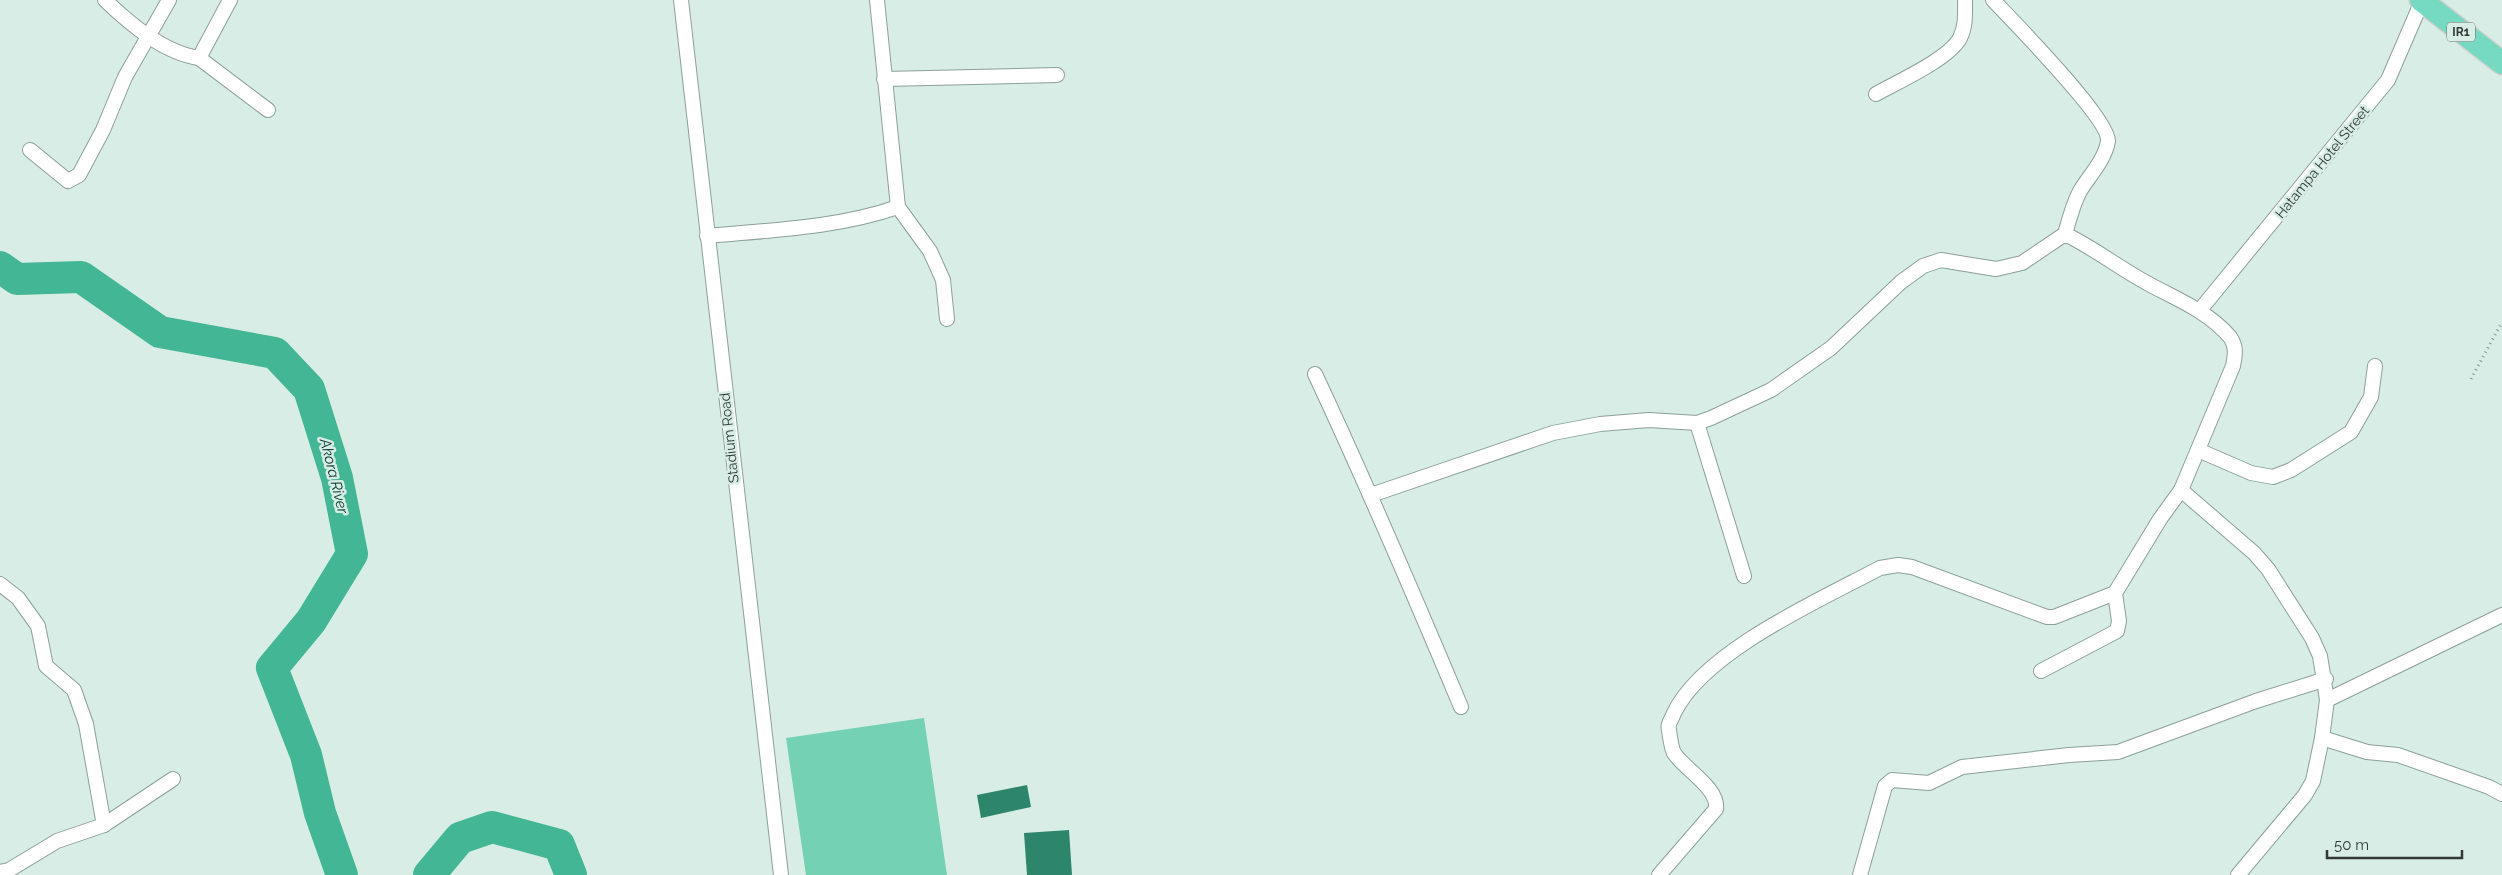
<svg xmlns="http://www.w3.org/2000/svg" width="2502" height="875" font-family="Raleway,sans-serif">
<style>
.green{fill:#74d1b3}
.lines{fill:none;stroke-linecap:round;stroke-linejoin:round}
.river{stroke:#43b695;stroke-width:32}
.building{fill:#2d856c}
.street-casing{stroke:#8ca098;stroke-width:16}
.primary-casing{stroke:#cecfcf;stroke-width:25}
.path{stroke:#879691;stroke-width:3;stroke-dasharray:1 4;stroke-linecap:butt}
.street{stroke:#fff;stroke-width:14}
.primary{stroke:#76d9c2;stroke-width:22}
.labels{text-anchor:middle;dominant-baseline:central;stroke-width:5;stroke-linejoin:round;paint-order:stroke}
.shield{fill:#d8ede5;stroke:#636f6a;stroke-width:1}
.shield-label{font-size:12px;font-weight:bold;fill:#313936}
.street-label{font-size:14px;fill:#313936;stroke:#d8ede5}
.water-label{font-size:15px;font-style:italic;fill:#013629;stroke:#d8ede5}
</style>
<rect width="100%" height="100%" fill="#d8ede5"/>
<path class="green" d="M924,718L947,875H806L786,738Z"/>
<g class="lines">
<g class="river">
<path d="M0,267L17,279L81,277L160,332L275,353L309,389L337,478L352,554L311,621L272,668L306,755L320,813L342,875"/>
<path d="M429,875L460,838L492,827L559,845L571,875"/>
</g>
</g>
<g class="building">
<path d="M1027,785L1031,807L981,818L977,795Z"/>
<path d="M1069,830L1072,875H1027L1024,833Z"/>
</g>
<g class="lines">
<defs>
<g id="street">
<path d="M105,0C130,24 164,53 199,58L230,0"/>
<path d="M681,0L781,875"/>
<path d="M1993,0C2012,20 2110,120 2108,141C2105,160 2089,176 2080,191C2073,204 2069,220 2065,234"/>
<path d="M199,58L268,110"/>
<path d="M884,79L1057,75"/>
<path d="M1876,94C1897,82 1949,59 1960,38C1966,26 1965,14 1965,0"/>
<path d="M30,150L68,181L79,175L103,130L125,77L169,0"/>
<path d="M898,207L930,251L943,280L947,319"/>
<path d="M707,236C771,230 837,228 898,207L877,0"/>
<path d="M2200,310L2388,80L2422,1"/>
<path d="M1315,374C1366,483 1414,595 1461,707"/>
<path d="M1697,423L1744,576"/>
<path d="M2198,450L2251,473L2273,477L2291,470L2351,432L2371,397L2375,366"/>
<path d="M2181,490L2254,553L2268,569L2312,638L2320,656L2327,700L2322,738L2313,781L2305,795L2238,875"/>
<path d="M1371,495L1553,433L1600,424L1649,420L1697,423L1711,418L1771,390L1831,348L1901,282L1923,266L1941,260L1996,269L2022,263L2065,234C2094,248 2119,268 2147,283C2176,299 2208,311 2230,337C2237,347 2235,355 2233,366L2181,490L2160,519L2115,593L2119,621L2117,631L2041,671"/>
<path d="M0,584L18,598L38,626L46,666L74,690L86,724L104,825"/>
<path d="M2327,700L2502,615"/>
<path d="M2322,738L2367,752L2398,755L2489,787L2502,794"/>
<path d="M0,872L9,870L57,841L104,825L173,779"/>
<path d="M1659,875L1716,809C1719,788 1684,769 1674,753C1671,747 1670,737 1669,730C1667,724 1672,719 1674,713C1704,651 1820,600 1880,568L1898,565L1912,567L2047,617H2054L2115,593"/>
<path d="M1860,875L1885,786L1892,780L1929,783L1962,767L2069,755L2118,752L2256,701L2326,679"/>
</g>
<path id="primary" d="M2421,0L2502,63"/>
</defs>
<use href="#street" class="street-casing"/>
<use href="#primary" class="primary-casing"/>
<path class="path" d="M2471,379L2502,322"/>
<use href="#street" class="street"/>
<use href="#primary" class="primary"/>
</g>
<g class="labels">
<rect class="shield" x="2447" y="22.5" width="28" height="19" rx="4"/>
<g class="shield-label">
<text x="2461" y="32">IR1</text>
</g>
<g class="street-label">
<text transform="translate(2322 162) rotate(-51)">Hatampa Hotel Street</text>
<text transform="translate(729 438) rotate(-96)">Stadium Road</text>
</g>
<g class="water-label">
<text transform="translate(334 476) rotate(76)">Akora River</text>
</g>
</g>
<path d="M2327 850v8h135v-8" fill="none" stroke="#313936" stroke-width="2.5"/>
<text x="2334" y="850" font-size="15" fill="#313936" stroke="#d8ede5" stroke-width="4" paint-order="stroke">50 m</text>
</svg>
